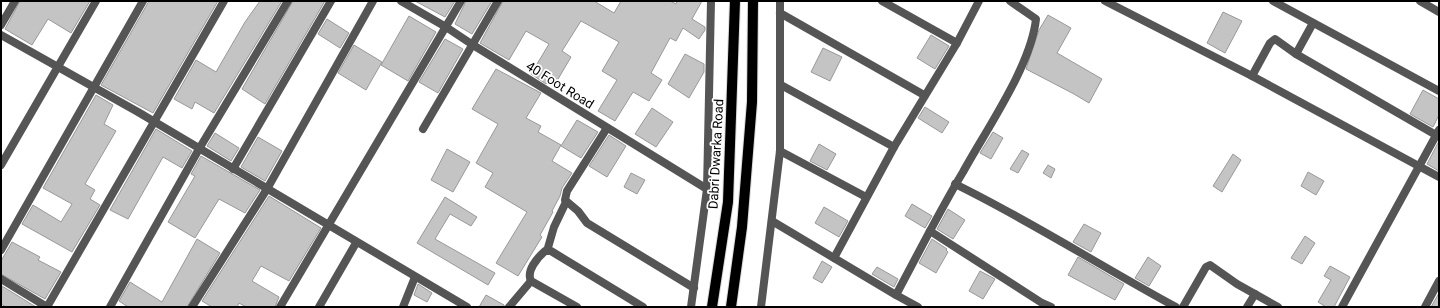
<svg xmlns="http://www.w3.org/2000/svg" width="1440" height="308" font-family="Roboto,sans-serif">
<style>
.building{fill:#c4c4c4;stroke:#999}
.lines{fill:none;stroke-linecap:round;stroke-linejoin:round}
.primary-casing{stroke:#dbdbdb;stroke-width:12}
.street{stroke:#555;stroke-width:8}
.primary{stroke:#000;stroke-width:10}
.labels{text-anchor:middle;dominant-baseline:central;stroke-width:3.5;stroke-linejoin:round;paint-order:stroke}
.street-label{font-size:13px;fill:#000;stroke:#fff}
</style>
<rect width="100%" height="100%" fill="#fff"/>
<g class="building">
<path d="M20,1H90L71,33L48,19L32,45L5,29Z"/>
<path d="M149,1H218L153,113L101,85Z"/>
<path d="M260,1H282L214,113L195,102L192,109L174,99L196,60L216,72L245,22Z"/>
<path d="M293,1H325L265,104L242,89Z"/>
<path d="M415,1H455L445,17Z"/>
<path d="M466,1H492L472,34L455,24Z"/>
<path d="M503,1H594L614,13L621,1H670L676,4L677,1H702L692,19L705,27V30L699,39L683,28L676,41L670,38L651,73L662,80L649,101L633,92L615,121L598,111L617,80L602,71L619,42L581,21L562,51L571,57L554,86L548,82L546,84L531,74L549,44L526,31L509,60L480,43Z"/>
<path d="M1223,12L1242,21L1225,53L1207,43Z"/>
<path d="M1048,15L1071,28L1057,53L1102,79L1089,103L1074,94L1026,69L1039,30Z"/>
<path d="M409,16L436,32L408,81L381,65Z"/>
<path d="M327,19L349,33L340,48L318,34Z"/>
<path d="M931,35L949,46L935,69L917,58Z"/>
<path d="M445,39L463,49L438,93L419,82Z"/>
<path d="M354,45L382,62L366,90L338,73Z"/>
<path d="M823,48L842,57L830,81L811,72Z"/>
<path d="M685,54L704,64V72L689,98L668,84Z"/>
<path d="M496,69L541,93L526,118L541,126L538,132L561,145L552,161L572,173L562,188L560,196L552,211L553,212L540,235L542,237L518,276L496,263L527,212L485,187L493,173L476,163L498,124L472,109Z"/>
<path d="M1423,90L1439,99V115L1433,127L1410,114Z"/>
<path d="M96,95L113,105L104,124L116,131L85,184L95,190L90,199L100,205L72,252L22,224L33,205L61,222L72,204L43,188Z"/>
<path d="M925,107L949,122L942,133L918,118Z"/>
<path d="M652,108L673,122L656,147L635,134Z"/>
<path d="M577,120L598,132L581,158L561,146Z"/>
<path d="M156,129L192,151L182,168L163,157L128,219L110,210Z"/>
<path d="M993,132L1003,138L991,159L980,153Z"/>
<path d="M215,133L239,148L231,161L207,146Z"/>
<path d="M609,135L626,146L607,177L589,166Z"/>
<path d="M258,137L282,151L265,181L241,167Z"/>
<path d="M1439,141V171L1427,164Z"/>
<path d="M819,144L836,154L827,170L810,161Z"/>
<path d="M447,149L470,162L453,192L431,180Z"/>
<path d="M1022,150L1029,154L1018,173L1010,169Z"/>
<path d="M1233,154L1241,160L1222,192L1213,186Z"/>
<path d="M201,156L260,190L245,213L219,199L195,238L168,222L195,176L191,174Z"/>
<path d="M1048,165L1055,169L1051,178L1043,173Z"/>
<path d="M1308,172L1324,181L1316,195L1301,186Z"/>
<path d="M631,173L645,180L637,194L624,187Z"/>
<path d="M269,196L321,228L289,281L261,266L252,281L279,297L275,307H246L239,303L237,307H212L202,301Z"/>
<path d="M445,197L477,217L471,226L450,214L435,239L495,273L488,285L417,243Z"/>
<path d="M912,204L932,216L925,228L905,216Z"/>
<path d="M824,207L848,221L839,237L815,223Z"/>
<path d="M948,209L965,220L953,239L937,229Z"/>
<path d="M1084,224L1101,233L1091,252L1073,242Z"/>
<path d="M1305,236L1315,243L1302,264L1291,258Z"/>
<path d="M197,239L220,253L187,307H128L119,301L130,282L162,302Z"/>
<path d="M932,239L947,249L946,250L948,252L936,273L919,263Z"/>
<path d="M12,242L40,257L38,260L61,272L45,299L1,274V261Z"/>
<path d="M1078,257L1124,284L1115,300L1068,275Z"/>
<path d="M1148,257L1161,266L1149,286L1135,278Z"/>
<path d="M822,261L832,267L822,283L813,278Z"/>
<path d="M1330,266L1350,277L1334,307H1326L1318,302L1331,280L1324,276Z"/>
<path d="M877,267L898,279L894,287L872,274Z"/>
<path d="M980,271L995,279L983,299L969,291Z"/>
<path d="M418,284L432,293L427,302L414,295Z"/>
<path d="M2,286L36,307H6L1,304Z"/>
<path d="M1439,293V307H1431Z"/>
<path d="M486,295L504,305V307H479Z"/>
</g>
<g class="lines">
<defs>
<g id="primary">
<path d="M712,307L728,202L735,1"/>
<path d="M731,307L742,227L752,102L753,1"/>
</g>
</defs>
<use href="#primary" class="primary-casing"/>
<g class="street">
<path d="M401,1L446,27L473,45L707,189"/>
<path d="M882,1L957,43"/>
<path d="M1105,1L1252,76L1439,177"/>
<path d="M1273,1L1439,91"/>
<path d="M1420,1L1439,12"/>
<path d="M780,13L924,95"/>
<path d="M1,25L15,1"/>
<path d="M1,35L138,112L467,307"/>
<path d="M1296,54L1313,23"/>
<path d="M1252,76L1270,43L1275,39L1296,54L1436,135"/>
<path d="M781,85L894,147"/>
<path d="M607,128L567,191L565,200L578,211L587,223L694,288"/>
<path d="M423,129L498,1"/>
<path d="M780,151L866,197"/>
<path d="M1,165L96,1"/>
<path d="M233,169L331,1"/>
<path d="M955,184C1031,221 1102,267 1176,307"/>
<path d="M772,221L896,295"/>
<path d="M930,231L1042,303L1051,307"/>
<path d="M1,250L143,1"/>
<path d="M547,251L554,227L566,202"/>
<path d="M834,258L894,147L957,43L979,1"/>
<path d="M1,279L47,307"/>
<path d="M47,307L224,1"/>
<path d="M110,307L199,149L288,1"/>
<path d="M192,307L267,189L373,1"/>
<path d="M280,307L461,1"/>
<path d="M319,307L356,243"/>
<path d="M403,307L415,277"/>
<path d="M509,307L531,281"/>
<path d="M577,307L531,281C526,271 537,258 545,251H551L643,307"/>
<path d="M691,307L707,189L711,1"/>
<path d="M761,307L780,151V1"/>
<path d="M918,307L896,295C918,254 939,212 963,172C986,130 1031,66 1036,19L1010,1"/>
<path d="M1183,307L1206,267L1210,265L1237,284L1278,307"/>
<path d="M1247,307L1255,294"/>
<path d="M1342,307L1439,130"/>
<path d="M1425,307L1439,281"/>
</g>
<use href="#primary" class="primary"/>
</g>
<g class="labels">
<g class="street-label">
<text transform="translate(560 85) rotate(32)">40 Foot Road</text>
<text transform="translate(716 154) rotate(-87)">Dabri Dwarka Road</text>
</g>
</g>
<rect width="1440" height="308" fill="none" stroke="#000000" stroke-width="4"/>
</svg>
